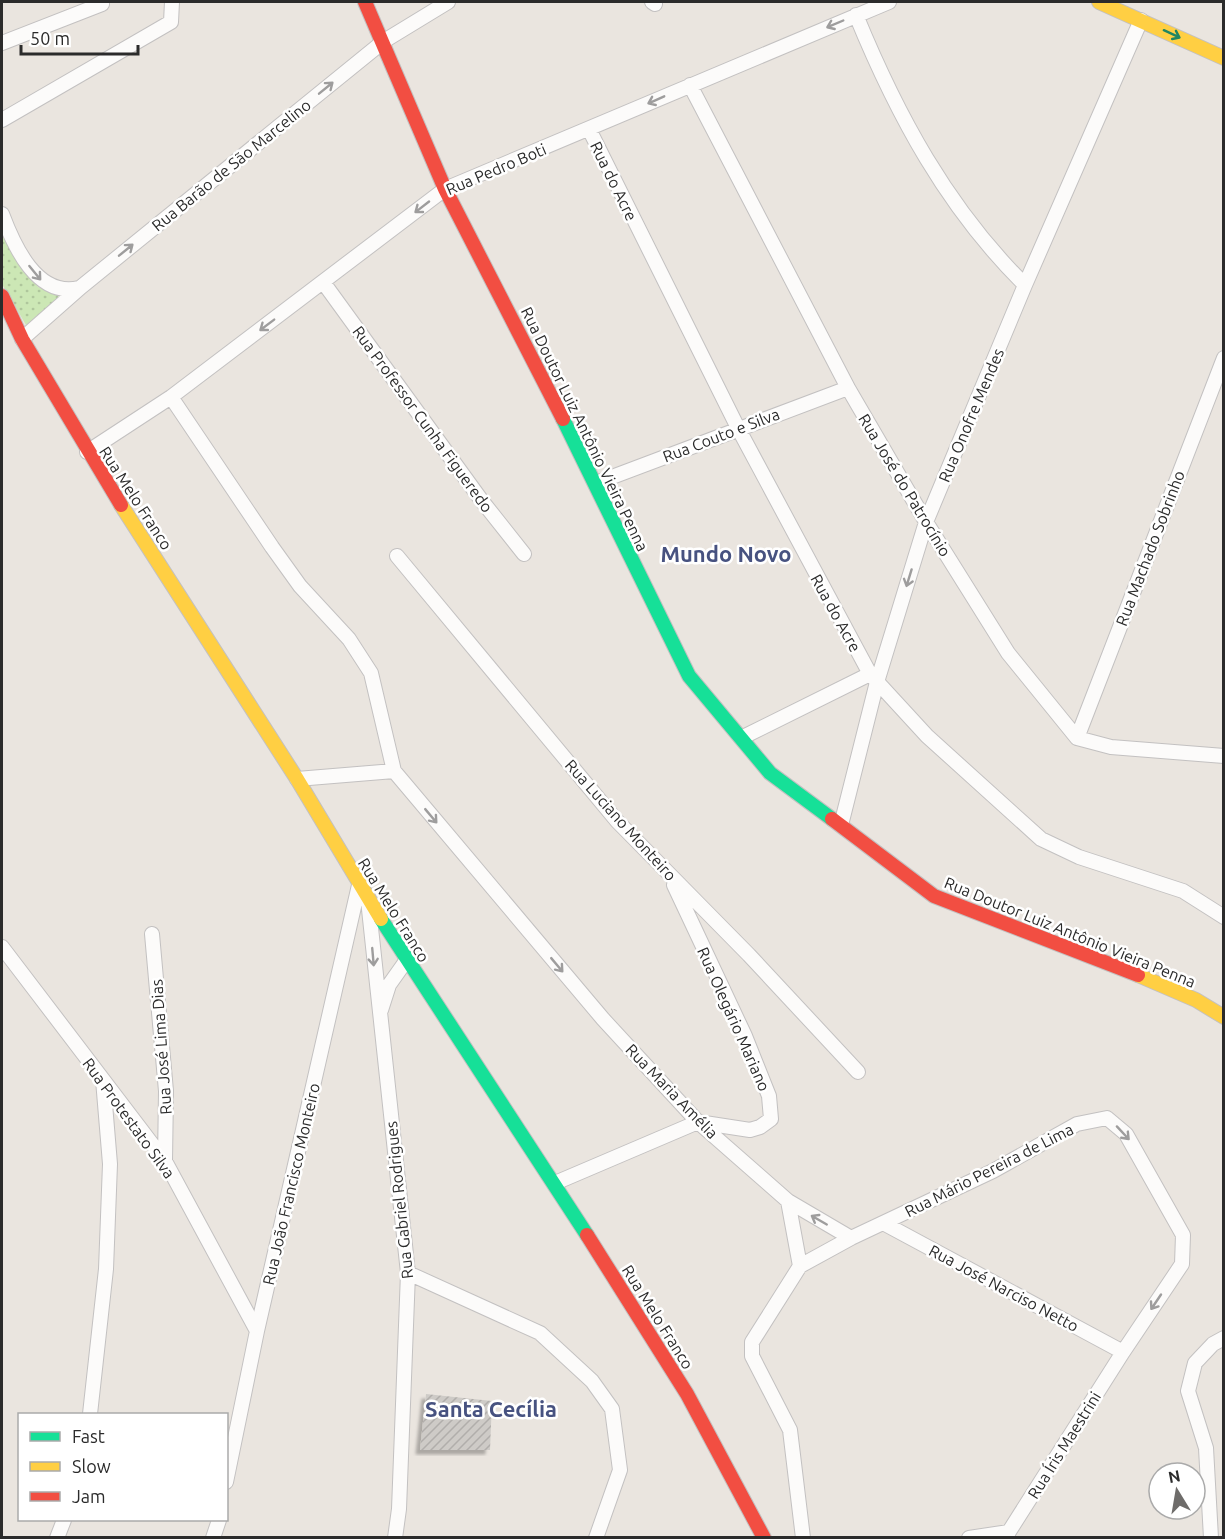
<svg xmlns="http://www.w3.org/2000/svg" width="1225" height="1539" font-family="Ubuntu,sans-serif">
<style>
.park{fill:url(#park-dots)}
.building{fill:url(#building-hatch);filter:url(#shadow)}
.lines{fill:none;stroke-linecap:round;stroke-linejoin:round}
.street-casing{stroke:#c3c1c1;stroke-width:16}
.fast-casing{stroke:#c3c1c1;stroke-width:16}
.slow-casing{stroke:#c3c1c1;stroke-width:16}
.jam-casing{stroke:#c3c1c1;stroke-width:16}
.street{stroke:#fcfbfa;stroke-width:14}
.fast{stroke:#16e098;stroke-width:14}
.slow{stroke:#ffcf43;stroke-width:14}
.jam{stroke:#f24e42;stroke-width:14}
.oneway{stroke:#9e9d9d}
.oneway2{stroke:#208662}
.labels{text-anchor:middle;stroke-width:5;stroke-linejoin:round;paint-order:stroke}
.street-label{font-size:16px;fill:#2b2b2b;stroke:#fff}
.district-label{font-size:22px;font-weight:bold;fill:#475280;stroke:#fff}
</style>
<defs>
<pattern id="park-dots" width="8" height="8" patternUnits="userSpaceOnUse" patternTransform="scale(1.5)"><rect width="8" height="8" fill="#cce7b5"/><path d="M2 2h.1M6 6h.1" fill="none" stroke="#afc69c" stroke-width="1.8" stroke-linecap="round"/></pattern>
<pattern id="building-hatch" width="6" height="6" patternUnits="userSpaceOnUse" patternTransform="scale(1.5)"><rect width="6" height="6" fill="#cecbc7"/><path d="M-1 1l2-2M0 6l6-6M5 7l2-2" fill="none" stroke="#b1aeab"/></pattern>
<filter id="shadow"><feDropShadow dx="-4.5" dy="4.5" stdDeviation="1.5" flood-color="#0004"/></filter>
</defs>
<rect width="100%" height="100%" fill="#eae5df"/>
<path class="park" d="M2 236 38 287 60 294 47 313 26 325 2 284Z"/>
<path class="building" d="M426 1394 492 1401 490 1450H420Z"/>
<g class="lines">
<g class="street-casing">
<path id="street" d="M652 2 655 4
M856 15C897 115 947 208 1025 285
M2 43 102 4
M690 85 848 388 926 522 1008 653 1077 738 1111 747 1224 756
M2 120 171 22 172 2
M589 129 738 428 870 674 927 736 1041 839 1079 857 1183 891 1224 917
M2 214C14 246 37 298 79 288
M323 282 482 501 524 554
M22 339 81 287 384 41 448 2
M171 397 272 547 300 586 349 639 371 673 394 771 603 1019 698 1122 788 1201 851 1238
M87 452 171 397 445 189 889 2
M596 483 848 388
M397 556 617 821 749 955 858 1072
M741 738 870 674
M1077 738 1224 358
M297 779 394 771
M841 825 877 682 926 522 1025 285 1141 20
M368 900 408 1273 399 1509 395 1538
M152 934 166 1091 165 1161
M2 947 165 1161 257 1331
M381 1010 389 985 406 961
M555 1183 698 1122 750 1130 760 1127 771 1119 769 1096 745 1036 674 885
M788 1201 800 1266 752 1342V1356L790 1430 803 1538
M885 1224 1123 1352
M800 1266 851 1238 993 1171 1077 1124 1107 1118 1126 1134 1183 1235 1182 1264 1123 1352 1005 1538
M408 1273 540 1333 592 1381 612 1409 620 1470 596 1538
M90 1414 106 1269 110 1164 103 1080
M226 1482 257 1331 359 885
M57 1538 64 1520
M213 1538 219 1520
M969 1538 1009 1532
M1211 1538 1206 1448 1188 1391 1195 1363 1213 1344 1224 1338"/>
</g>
<g class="fast-casing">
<path id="fast" d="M563 419 689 676 770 773 832 819
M381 919 587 1235"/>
</g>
<g class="slow-casing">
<path id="slow" d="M1099 2 1224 58
M121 505 297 779 381 919
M1138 975 1196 1000 1224 1017"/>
</g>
<g class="jam-casing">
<path id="jam" d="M365 2 445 189 563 419
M2 296 22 339 121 505
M832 819 934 896 1138 975
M587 1235 687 1394 764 1538"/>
</g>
<use href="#street" class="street"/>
<use href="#fast" class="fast"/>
<use href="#slow" class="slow"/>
<use href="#jam" class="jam"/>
</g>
<defs><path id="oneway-shaft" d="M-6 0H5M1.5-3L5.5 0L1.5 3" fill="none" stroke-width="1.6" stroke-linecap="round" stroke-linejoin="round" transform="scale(1.5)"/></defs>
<g class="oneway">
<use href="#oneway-shaft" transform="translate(835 24) rotate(157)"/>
<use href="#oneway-shaft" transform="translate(326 88) rotate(-39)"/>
<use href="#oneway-shaft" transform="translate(656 100) rotate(156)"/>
<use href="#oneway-shaft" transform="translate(422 207) rotate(142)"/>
<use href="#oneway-shaft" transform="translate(126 250) rotate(-39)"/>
<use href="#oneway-shaft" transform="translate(35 273) rotate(51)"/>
<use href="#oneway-shaft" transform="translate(267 325) rotate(143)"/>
<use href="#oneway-shaft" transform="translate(909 578) rotate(107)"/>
<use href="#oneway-shaft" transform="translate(431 816) rotate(50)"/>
<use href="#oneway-shaft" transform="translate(373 957) rotate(85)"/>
<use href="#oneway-shaft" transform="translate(557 965) rotate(50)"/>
<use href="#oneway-shaft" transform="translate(1123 1133) rotate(47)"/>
<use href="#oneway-shaft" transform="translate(819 1220) rotate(-150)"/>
<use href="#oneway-shaft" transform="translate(1156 1302) rotate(124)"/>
</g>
<use class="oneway2" href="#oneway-shaft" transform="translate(1172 34) rotate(25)"/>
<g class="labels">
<g class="street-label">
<text transform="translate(231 165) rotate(-39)" y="6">Rua Barão de São Marcelino</text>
<text transform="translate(496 169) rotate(-23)" y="6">Rua Pedro Boti</text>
<text transform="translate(614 181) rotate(64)" y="6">Rua do Acre</text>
<text transform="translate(971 415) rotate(-67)" y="6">Rua Onofre Mendes</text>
<text transform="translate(423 419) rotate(54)" y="6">Rua Professor Cunha Figueredo</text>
<text transform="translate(585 429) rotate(64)" y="6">Rua Doutor Luiz Antônio Vieira Penna</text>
<text transform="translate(721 435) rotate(-21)" y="6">Rua Couto e Silva</text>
<text transform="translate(905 485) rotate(59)" y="6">Rua José do Patrocínio</text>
<text transform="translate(136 498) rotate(57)" y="6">Rua Melo Franco</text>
<text transform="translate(1150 548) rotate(-69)" y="6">Rua Machado Sobrinho</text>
<text transform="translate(836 613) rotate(61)" y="6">Rua do Acre</text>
<text transform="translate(621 820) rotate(48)" y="6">Rua Luciano Monteiro</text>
<text transform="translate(394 910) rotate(58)" y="6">Rua Melo Franco</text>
<text transform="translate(1070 932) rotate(22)" y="6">Rua Doutor Luiz Antônio Vieira Penna</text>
<text transform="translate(734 1019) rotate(66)" y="6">Rua Olegário Mariano</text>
<text transform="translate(161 1047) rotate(-94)" y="6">Rua José Lima Dias</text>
<text transform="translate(672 1091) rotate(46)" y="6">Rua Maria Amélia</text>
<text transform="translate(129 1118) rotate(54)" y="6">Rua Protestato Silva</text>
<text transform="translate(989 1170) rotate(-27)" y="6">Rua Mário Pereira de Lima</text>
<text transform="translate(291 1184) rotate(-77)" y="6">Rua João Francisco Monteiro</text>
<text transform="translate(399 1200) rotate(-96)" y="6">Rua Gabriel Rodrigues</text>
<text transform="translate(1004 1288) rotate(28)" y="6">Rua José Narciso Netto</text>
<text transform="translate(658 1317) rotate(58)" y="6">Rua Melo Franco</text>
<text transform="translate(1064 1445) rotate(-58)" y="6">Rua Íris Maestrini</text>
</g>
<g class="district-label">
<text x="726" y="562">Mundo Novo</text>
<text x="491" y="1417">Santa Cecília</text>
</g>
</g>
<rect width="1225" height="1539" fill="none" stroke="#2b2b2b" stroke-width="6"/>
<rect x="18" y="1413" width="210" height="108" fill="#ffffff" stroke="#aaaaaa" stroke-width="1.5"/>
<rect x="30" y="1432" width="30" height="9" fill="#16e098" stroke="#aaaaaa" stroke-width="1.5"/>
<text x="72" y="1443" font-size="18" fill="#2b2b2b">Fast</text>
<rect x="30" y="1462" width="30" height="9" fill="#ffcf43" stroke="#aaaaaa" stroke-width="1.5"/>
<text x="72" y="1473" font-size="18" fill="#2b2b2b">Slow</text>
<rect x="30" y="1492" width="30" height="9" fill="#f24e42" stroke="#aaaaaa" stroke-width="1.5"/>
<text x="72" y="1503" font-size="18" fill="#2b2b2b">Jam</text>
<g transform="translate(1177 1491) rotate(349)"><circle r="28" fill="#ffffff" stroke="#aaaaaa" stroke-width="1.5"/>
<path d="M0-4.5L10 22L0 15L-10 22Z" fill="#6e6c6a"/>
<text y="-9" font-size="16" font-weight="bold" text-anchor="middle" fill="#2b2b2b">N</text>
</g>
<path d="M21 45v9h117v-9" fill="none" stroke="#2b2b2b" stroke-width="3"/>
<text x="30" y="45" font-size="18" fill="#2b2b2b" stroke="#ffffff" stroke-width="4.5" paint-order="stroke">50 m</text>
</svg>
